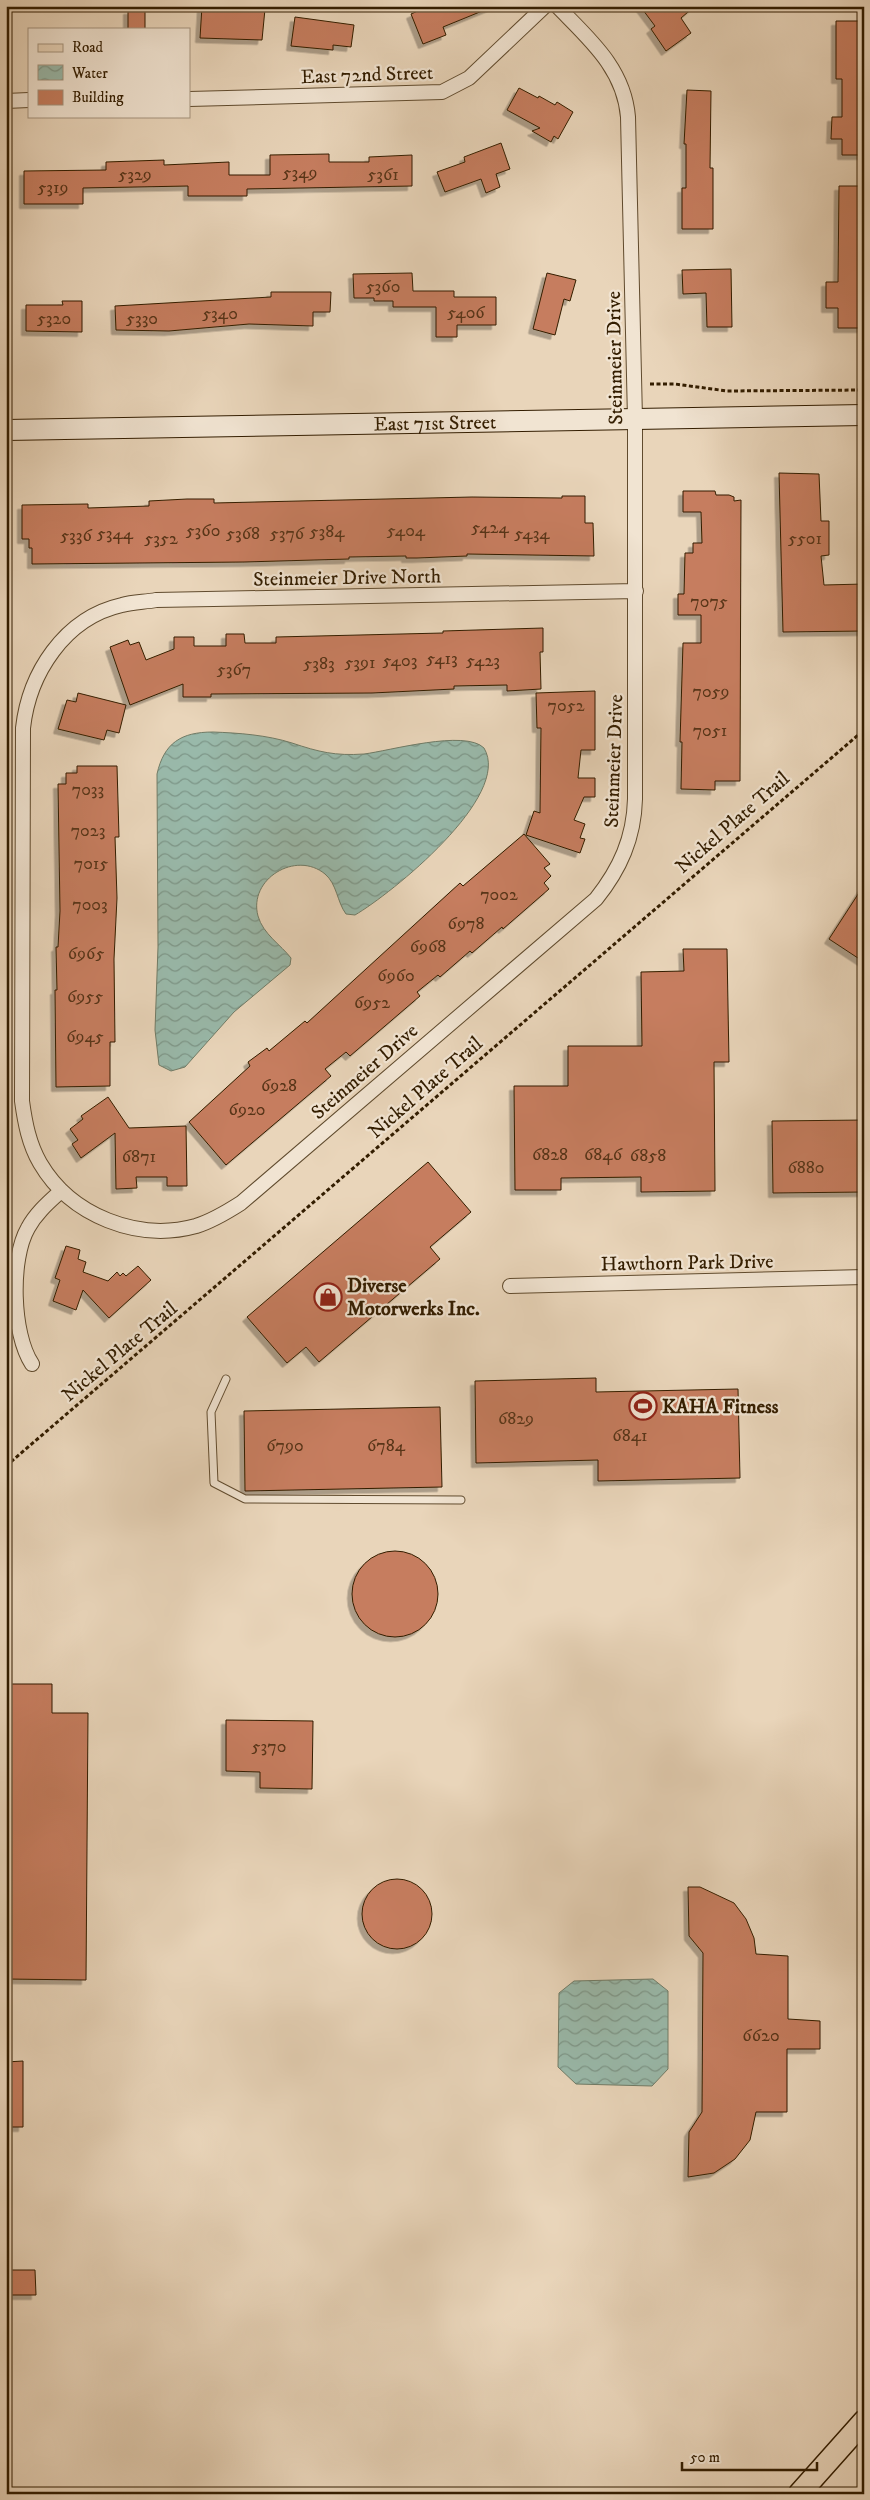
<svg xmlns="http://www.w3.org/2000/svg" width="870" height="2500" font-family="'IM FELL DW Pica',serif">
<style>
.water{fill:url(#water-waves);stroke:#707b66}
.building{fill:#c67d5e;stroke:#331d00;filter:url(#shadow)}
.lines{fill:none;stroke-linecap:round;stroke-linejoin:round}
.lane-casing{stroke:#604b2e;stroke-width:9}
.street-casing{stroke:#604b2e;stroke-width:16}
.secondary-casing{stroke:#331d00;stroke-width:22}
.primary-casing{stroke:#331d00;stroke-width:24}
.path{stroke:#331d00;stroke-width:3;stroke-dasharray:4 2.5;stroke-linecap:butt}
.lane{stroke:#f1e4d2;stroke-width:7}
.street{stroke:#f1e4d2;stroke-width:14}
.secondary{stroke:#f1e4d2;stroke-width:20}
.primary{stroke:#e9d5ba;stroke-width:21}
.labels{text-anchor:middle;stroke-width:4.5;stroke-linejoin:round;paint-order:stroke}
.number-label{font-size:18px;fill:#583518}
.street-label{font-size:20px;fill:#331d00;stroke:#f1e4d2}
.poi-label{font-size:20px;font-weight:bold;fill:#331d00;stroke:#f1e4d2;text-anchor:start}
</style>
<defs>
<pattern id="water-waves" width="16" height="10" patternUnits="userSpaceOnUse" patternTransform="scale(1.25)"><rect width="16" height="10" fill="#99b9aa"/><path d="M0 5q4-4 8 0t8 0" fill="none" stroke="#7d9688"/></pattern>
<filter id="shadow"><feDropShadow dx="-4.5" dy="4.5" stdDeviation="0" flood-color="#0004"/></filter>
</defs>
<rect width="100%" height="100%" fill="#e9d5ba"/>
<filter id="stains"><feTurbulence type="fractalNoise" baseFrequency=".004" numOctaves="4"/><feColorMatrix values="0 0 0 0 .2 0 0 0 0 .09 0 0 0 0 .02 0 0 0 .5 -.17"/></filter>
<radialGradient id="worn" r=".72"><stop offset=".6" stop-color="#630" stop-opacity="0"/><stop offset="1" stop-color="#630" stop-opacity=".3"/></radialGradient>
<path class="water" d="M213 732C239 733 267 735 292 743 319 752 335 756 364 754 389 751 465 729 484 748 513 796 391 894 355 915L346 914C337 902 337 884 325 874 296 850 248 879 258 916 263 934 281 945 291 958L290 965 234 1012 185 1067 171 1071 159 1065 155 1030 158 947 157 774C164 743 181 732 213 732Z
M653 1979 668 1991V2069L652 2086 576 2084 558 2067 559 1993 574 1981Z"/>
<path class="building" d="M202 6 265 9 262 40 200 38Z
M429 6H492V7L443 27 446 35 423 44 411 14Z
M640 6H695L681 18 691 33 666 51 651 29 655 26Z
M128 10H145V29H128Z
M295 17 354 25 351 47 333 45V50L291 46Z
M836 21H864V155H842V139H831L832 117H842V79H836Z
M519 88 538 98 539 96 555 105 557 102 573 112 558 139 554 136 551 142 532 131 540 128 507 110Z
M687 90 711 91 710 168H713V229H682V188H686V144H684Z
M501 143 510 169 496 174 500 187 486 193 481 179 445 192 437 172 465 162 464 157Z
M329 154V162H369V157L412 155V186L247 189V196H188V186L83 188V204H24V171L106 170V162L164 160V165L229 162V175H270V155Z
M839 186H864V312H862V328H838V308H826V282H838Z
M731 269 732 327H707L706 293 683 294 682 270Z
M412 273 413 291H454V297H496V325H457V337H436V307H393V301H374V298H354L353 274Z
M547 273 576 280 570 301 564 299 555 335 533 329Z
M271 292H331L330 312H313V326L249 324 169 331 116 330 115 306 271 297Z
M62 301H82V332L26 331V305H63Z
M779 473 819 474 821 521H829V555L821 556 824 585 864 584V631L783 632Z
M683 491H715L716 495H729L734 497V501L741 500 740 781H715V790L681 789 682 742H680L683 643H701V615H678V594H684L685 553H693V543H702L701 512H683Z
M562 496H585V523H593L594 556 467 554V556L417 558H406V556L349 557V559L244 562 32 564V548H29V539H22V505L88 504V508L149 506V501L187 499H214V503L472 497 562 498Z
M543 628V652H540L541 689 507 691V685L454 686V689L372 693 211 694V697H183V684L130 705 110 647 128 640 130 645 139 642 146 660 174 649V637H194V646H226V634H244L245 643H276V637L443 633V631Z
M595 691V750H581L578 778H595V797H584L574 820 585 824 580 838 585 839 580 853 526 835 534 811 540 813 541 728H537L536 693Z
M78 693 126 705 119 733 107 730 104 740 58 729 67 700 76 702Z
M77 766H117L119 837H115L117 898 114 959 115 1042H110V1086L56 1087 55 990H57L56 947H58L60 911 58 784H66V773H77Z
M524 834 550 864 544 868 551 876 544 883 549 889 503 929 502 927 472 953 470 951 440 977 438 975 417 992 420 996 350 1056 346 1052 325 1069 331 1076 226 1165 189 1122 250 1066 248 1062 267 1048 269 1051 305 1021 307 1023 460 883 463 886Z
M864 885V962L829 939Z
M683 949H727L729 1062H714L715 1191 641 1192V1177L561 1178V1190H515L514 1086H568V1046H642L641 972 684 971Z
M108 1097 129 1128 186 1126 187 1186H167V1177H136L137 1188 116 1189 115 1133 81 1158 72 1144 78 1140 70 1129 83 1119 81 1116Z
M864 1120V1192L773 1193 772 1121Z
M428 1162 471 1212 430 1247 440 1259 319 1362 306 1347 287 1363 247 1317Z
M66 1246 80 1250 78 1259 86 1262 83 1272 108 1281 117 1272 120 1276 123 1273 126 1276 138 1266 151 1280 109 1318 83 1290 76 1310 53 1301 60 1280 55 1278Z
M596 1378V1392L738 1389 740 1478 598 1481V1460L476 1463 475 1381Z
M440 1407 442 1487 245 1491 244 1411Z
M352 1594a43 43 0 1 1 86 0a43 43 0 1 1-86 0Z
M6 1684H52V1713H88L86 1980 6 1979Z
M226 1720 313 1721 312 1789 260 1788V1772L226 1771Z
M362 1914a35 35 0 1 1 70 0a35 35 0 1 1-70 0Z
M688 1887H700L734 1903 746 1919 754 1938 756 1954 788 1956V2019L820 2021V2049H787V2112H756L750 2140 735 2159 714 2173 688 2177 689 2132 702 2112 703 1953 689 1936Z
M23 2061V2127H6V2062Z
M6 2270H35L36 2295H6Z"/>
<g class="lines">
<g class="lane-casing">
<path id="lane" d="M226 1379 211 1412 214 1483 245 1499 461 1500"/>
</g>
<g class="street-casing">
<path id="street" d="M557 6C589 39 624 68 628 117L635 419V799C634 838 620 869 596 899L241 1203C227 1212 212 1221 196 1226 138 1242 71 1216 40 1163 29 1144 25 1123 22 1101L23 728C29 674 64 618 122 605 133 602 145 602 156 600L636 591
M189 99 442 92 469 78 545 6
M6 101 29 100
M510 1286 864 1277
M32 1364C12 1334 10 1259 28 1228 36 1213 49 1202 61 1191"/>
</g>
<g class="secondary-casing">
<g id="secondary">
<path id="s1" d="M6 430 864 415"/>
</g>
</g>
<g class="primary-casing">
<path id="primary" d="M799 2494 864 2421"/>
</g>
<path class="path" d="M650 384H675L727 391 864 390
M6 1466 864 730"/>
<use href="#lane" class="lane"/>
<use href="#street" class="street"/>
<use href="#secondary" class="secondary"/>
<use href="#primary" class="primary"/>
</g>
<defs>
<g id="shop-ring" transform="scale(1.4375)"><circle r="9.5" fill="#f1e4d2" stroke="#8f2418" stroke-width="1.5"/><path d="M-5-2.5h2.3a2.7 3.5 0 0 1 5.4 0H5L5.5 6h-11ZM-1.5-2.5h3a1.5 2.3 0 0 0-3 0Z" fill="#8f2418"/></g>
<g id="stadium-ring" transform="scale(1.4375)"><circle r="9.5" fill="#f1e4d2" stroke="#8f2418" stroke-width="1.5"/><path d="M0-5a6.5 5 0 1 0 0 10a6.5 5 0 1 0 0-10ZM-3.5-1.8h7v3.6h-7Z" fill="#8f2418"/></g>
</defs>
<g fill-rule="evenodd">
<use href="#shop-ring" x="328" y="1297"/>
<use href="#stadium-ring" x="643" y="1406"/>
</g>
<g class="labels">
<g class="number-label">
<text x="300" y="178">5349</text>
<text x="135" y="180">5329</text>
<text x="383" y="180">5361</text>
<text x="53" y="193">5319</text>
<text x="383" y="292">5360</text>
<text x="466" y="318">5406</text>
<text x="220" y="319">5340</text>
<text x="54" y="324">5320</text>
<text x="142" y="324">5330</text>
<text x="490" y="533">5424</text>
<text x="203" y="536">5360</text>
<text x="406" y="536">5404</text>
<text x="327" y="537">5384</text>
<text x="115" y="539">5344</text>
<text x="243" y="539">5368</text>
<text x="287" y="539">5376</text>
<text x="532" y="539">5434</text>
<text x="76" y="541">5336</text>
<text x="161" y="544">5352</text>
<text x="805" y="544">5501</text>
<text x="709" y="607">7075</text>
<text x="442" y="664">5413</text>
<text x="400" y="666">5403</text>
<text x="483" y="666">5423</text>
<text x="360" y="668">5391</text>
<text x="319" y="669">5383</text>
<text x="234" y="675">5367</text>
<text x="711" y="697">7059</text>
<text x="566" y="711">7052</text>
<text x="710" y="736">7051</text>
<text x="88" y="795">7033</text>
<text x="88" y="836">7023</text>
<text x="91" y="869">7015</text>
<text x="499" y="900">7002</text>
<text x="90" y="910">7003</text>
<text x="466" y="929">6978</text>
<text x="428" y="952">6968</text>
<text x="86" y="959">6965</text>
<text x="396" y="981">6960</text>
<text x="85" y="1002">6955</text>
<text x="372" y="1008">6952</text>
<text x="85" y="1042">6945</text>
<text x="279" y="1091">6928</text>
<text x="247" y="1115">6920</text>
<text x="550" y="1160">6828</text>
<text x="603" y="1160">6846</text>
<text x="648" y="1161">6858</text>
<text x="139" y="1162">6871</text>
<text x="806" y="1173">6880</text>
<text x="516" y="1424">6829</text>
<text x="630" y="1441">6841</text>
<text x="285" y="1451">6790</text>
<text x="386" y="1451">6784</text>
<text x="269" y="1752">5370</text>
<text x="761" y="2041">6620</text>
</g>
<g class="street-label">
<text transform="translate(367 74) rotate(-2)" y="7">East 72nd Street</text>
<text transform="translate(614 358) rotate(-91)" y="7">Steinmeier Drive</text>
<text dy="7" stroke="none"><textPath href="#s1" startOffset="429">East 71st Street</textPath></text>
<text transform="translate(347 577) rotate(-1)" y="7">Steinmeier Drive North</text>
<text transform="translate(613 761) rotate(-88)" y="7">Steinmeier Drive</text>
<text transform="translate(732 822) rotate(-41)" y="7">Nickel Plate Trail</text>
<text transform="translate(364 1071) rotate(-41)" y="7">Steinmeier Drive</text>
<text transform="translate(425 1087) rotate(-41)" y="7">Nickel Plate Trail</text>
<text transform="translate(687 1262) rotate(-1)" y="7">Hawthorn Park Drive</text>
<text transform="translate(119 1351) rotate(-40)" y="7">Nickel Plate Trail</text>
</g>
<g class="poi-label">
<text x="347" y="1292">Diverse<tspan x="347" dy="23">Motorwerks Inc.</tspan></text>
<text x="662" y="1413">KAHA Fitness</text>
</g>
</g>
<rect width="870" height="2500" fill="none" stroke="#e9d5ba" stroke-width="25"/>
<rect x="8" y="8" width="855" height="2485" fill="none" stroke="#331d00" stroke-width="2.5"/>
<rect x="12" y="12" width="845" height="2475" fill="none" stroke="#331d00"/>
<rect x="28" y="28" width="162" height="90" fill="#f1e4d2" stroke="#a5947e"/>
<rect x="38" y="44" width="25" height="8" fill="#e9d5ba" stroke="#a5947e"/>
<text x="72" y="52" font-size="15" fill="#331d00">Road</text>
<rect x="38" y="65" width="25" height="15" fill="url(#water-waves)" stroke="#a5947e"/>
<text x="72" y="78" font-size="15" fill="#331d00">Water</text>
<rect x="38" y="90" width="25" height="15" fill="#c67d5e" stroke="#a5947e"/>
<text x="72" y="102" font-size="15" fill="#331d00">Building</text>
<path d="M682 2462v8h135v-8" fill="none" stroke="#331d00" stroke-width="2.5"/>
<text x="690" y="2462" font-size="15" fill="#331d00" stroke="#f1e4d2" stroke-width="4" paint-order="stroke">50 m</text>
<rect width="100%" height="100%" filter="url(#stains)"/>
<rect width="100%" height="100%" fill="url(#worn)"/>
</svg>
